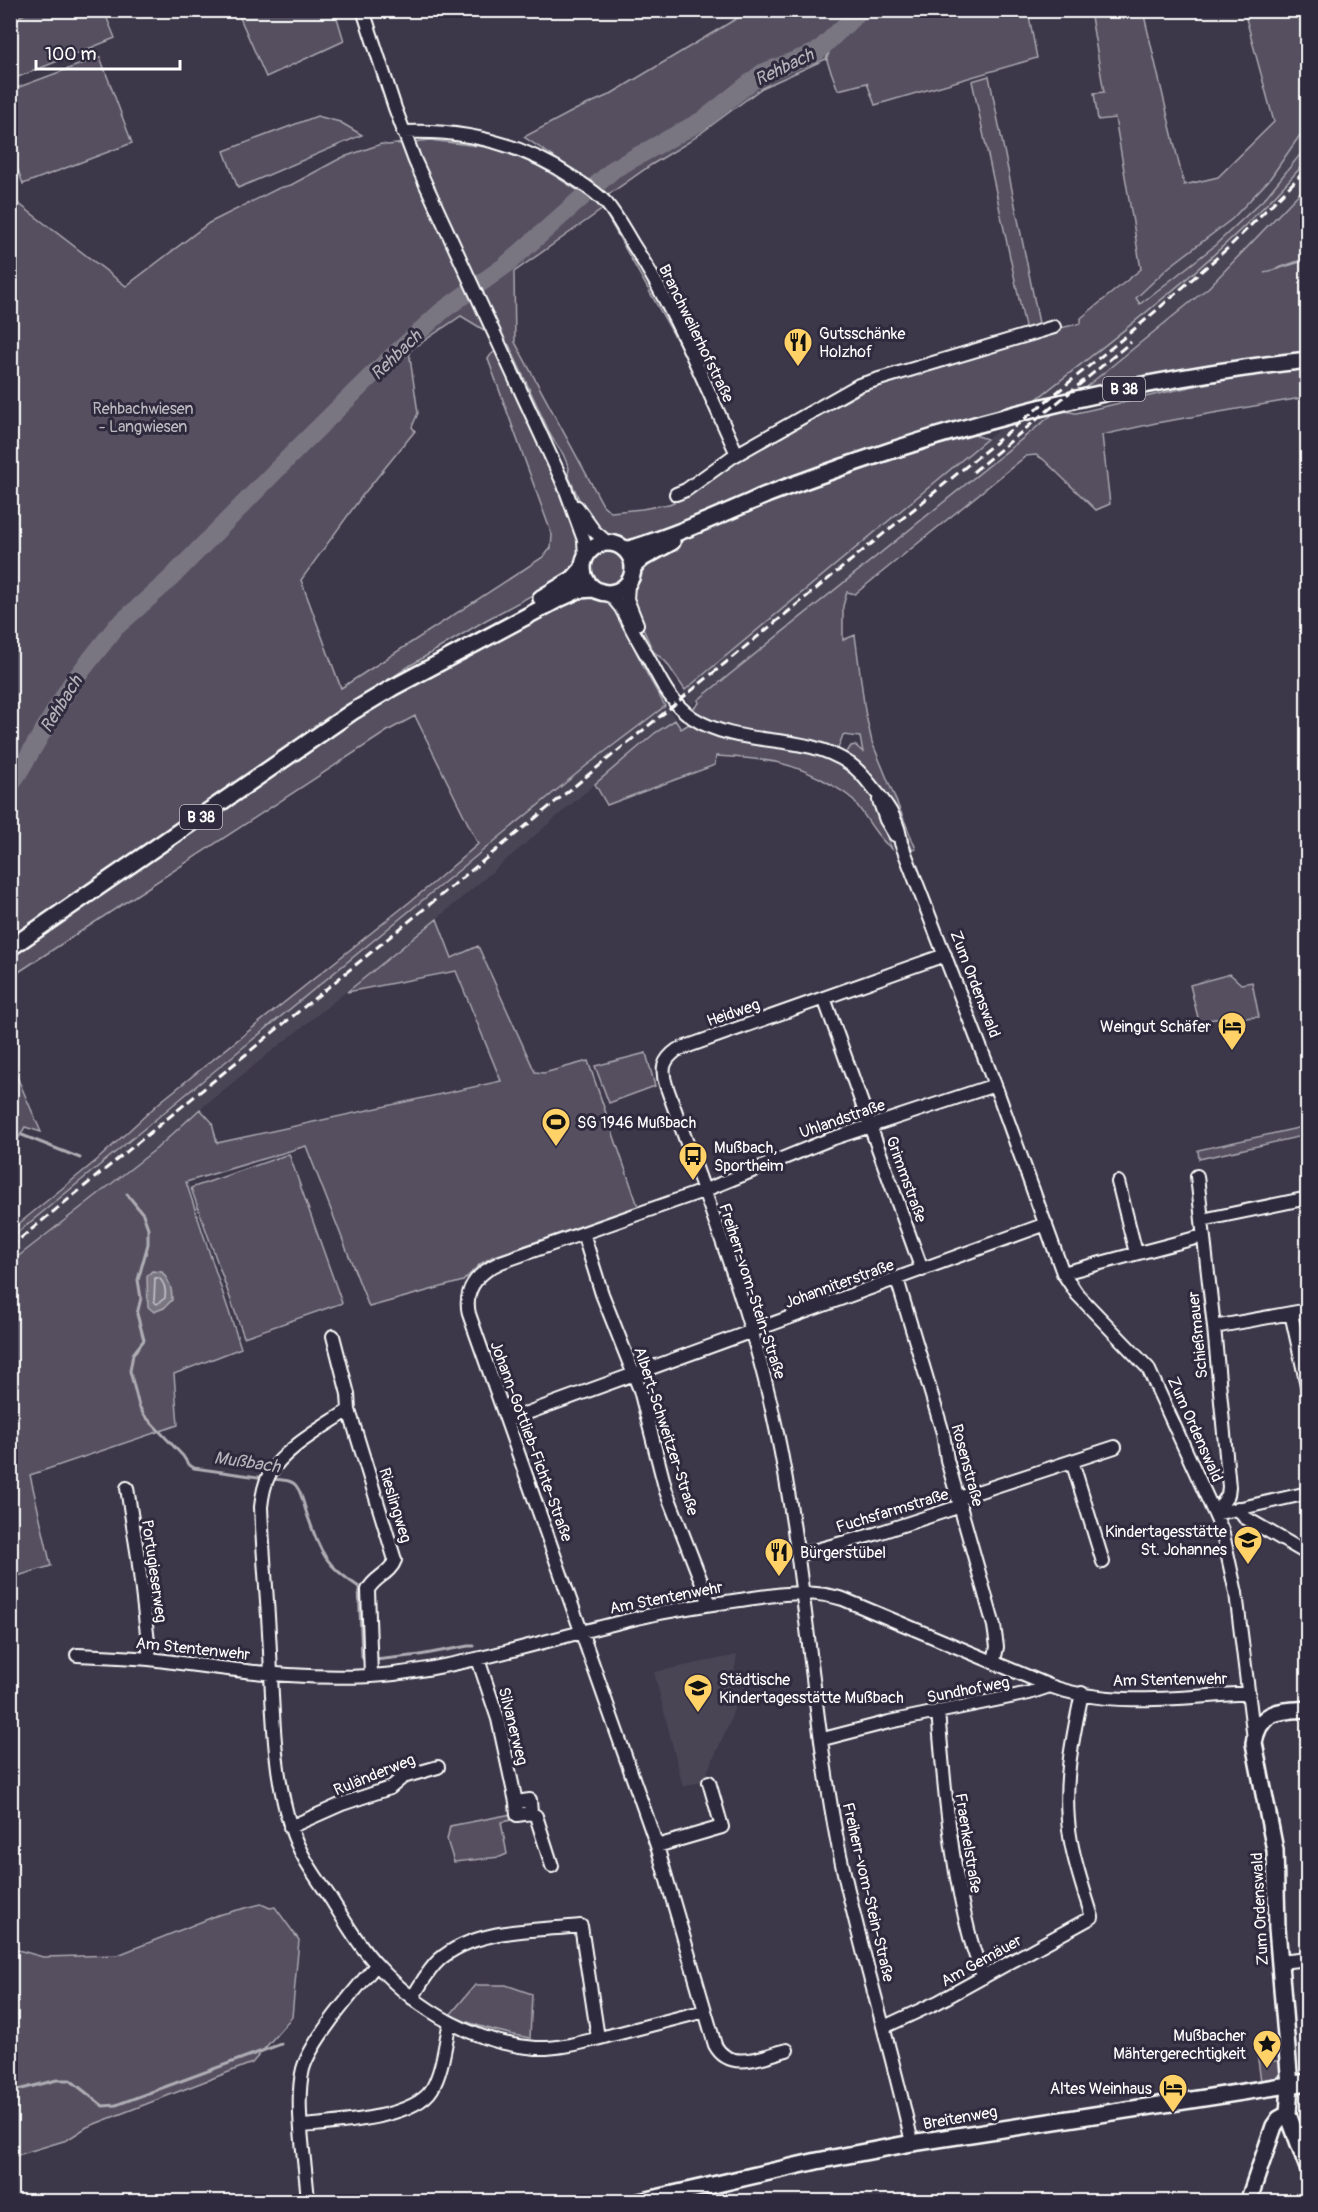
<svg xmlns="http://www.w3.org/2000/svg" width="1318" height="2212" font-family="Pangolin,sans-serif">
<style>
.built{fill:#494455}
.green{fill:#555060;stroke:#aaa8b0;stroke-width:1.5}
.water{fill:#797682;stroke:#afadb4;stroke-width:1.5}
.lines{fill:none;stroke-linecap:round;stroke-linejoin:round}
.shore{stroke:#c9c8cd;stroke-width:1.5}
.stream{stroke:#afadb4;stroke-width:3}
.river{stroke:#797682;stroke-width:18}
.minor-casing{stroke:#fff;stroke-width:16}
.major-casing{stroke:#fff;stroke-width:20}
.minor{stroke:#2f2a3d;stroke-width:12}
.major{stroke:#2f2a3d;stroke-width:15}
.rail{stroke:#fff;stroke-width:3;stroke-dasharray:9 4.5;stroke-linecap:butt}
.labels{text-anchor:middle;stroke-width:6;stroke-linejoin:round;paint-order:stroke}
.shield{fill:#2f2a3d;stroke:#c1bfc5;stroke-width:1.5}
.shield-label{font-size:15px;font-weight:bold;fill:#fff}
.street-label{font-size:16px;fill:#fff;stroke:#2f2a3d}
.poi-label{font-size:16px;fill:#fff;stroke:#2f2a3d;text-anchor:start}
.park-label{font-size:16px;fill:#bbb9bf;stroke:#2f2a3d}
.water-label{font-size:18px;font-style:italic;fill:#b5b4ba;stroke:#2f2a3d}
</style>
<rect width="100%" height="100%" fill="#3c3749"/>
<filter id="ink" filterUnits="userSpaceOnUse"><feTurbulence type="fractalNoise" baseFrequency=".0167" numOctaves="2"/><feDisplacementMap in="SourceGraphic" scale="12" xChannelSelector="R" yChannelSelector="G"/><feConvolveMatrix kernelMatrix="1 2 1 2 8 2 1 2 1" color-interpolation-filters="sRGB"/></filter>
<g filter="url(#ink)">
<path class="built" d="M1307 125V185L1209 287 975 479 692 705 682 693 987 439 1084 362 1130 297 1232 219Z
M665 706 676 719 675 720 655 733 437 919 200 1109 156 1149 11 1262V1238L586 766Z
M737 1655 732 1686 735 1705 730 1722 703 1781 683 1787 654 1672Z"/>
<path class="green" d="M34 10 104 11 115 38 11 80V20Z
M237 11H335L344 41 266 77Z
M749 11H1028L1037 58 875 105 867 83 838 90 827 61 829 52 826 59 762 88 689 142 651 165 608 195 584 177 524 137 577 109 609 95Z
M1090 11H1143L1184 185 1218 177 1274 122 1244 11H1307V125L1269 180 1232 219 1169 267 1136 298 1140 304 1212 248 1265 198 1307 146V160C1227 254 1125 329 1028 406 992 410 958 423 923 434 825 463 730 502 637 542 594 547 583 506 568 475L569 468 563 454 552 438 509 345 461 316 409 351 418 413 412 427 415 431 362 496 301 580 341 688 543 557 551 548 552 535 488 359C491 354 493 351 499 352L525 409 582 550 580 562 564 578 486 620 411 665 289 746 91 885 11 937 10 197 126 286 209 223 279 188 291 185 341 158 381 144 388 145 430 140 494 148 536 164 593 200 603 209 612 203 655 269 680 346 603 209 514 272 515 342 603 505 611 512 642 509 669 504 684 498 737 461 879 383 1027 336 972 81 989 76 1041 333 1081 323V318L1141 269 1115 118 1098 120 1094 93 1104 92Z
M100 57 132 143 23 184 11 150V90Z
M317 116 340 122 362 135 238 188 224 151Z
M1307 185V258L1264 273 1307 260V355L1081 391 1209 287Z
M1307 368V397L1156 423 1102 435 1110 504 1096 510 1043 459 1036 455 1026 456 855 594 847 592 843 606V640L855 635 865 711 872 742 916 849 912 850 898 815 845 755 851 746 855 745 863 752 860 737 843 735 837 751 811 740 731 730 691 711 699 703 698 700 1058 410 1076 413C1152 396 1229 375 1307 368Z
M972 434 987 439 685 690 666 662 653 651 632 604 631 588 640 568 656 554 731 516 863 466 957 436Z
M589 568a19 19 0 1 1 38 0a19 19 0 1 1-38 0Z
M585 591 607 599 615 608 648 676 665 706 586 766 11 1238V1230L97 1160 160 1102 432 884 478 844 415 716 389 730 11 977V955L341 728 398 691Z
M675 720 681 729 691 723 703 731 721 736 825 755 856 774 874 798 880 815V820L892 849C874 835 866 814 851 798 846 793 838 789 832 785 790 760 764 759 716 756L715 765 607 805 595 784 655 733Z
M437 919 452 958 478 946 535 1072 544 1073 588 1061 638 1206 492 1257 480 1264 463 1281 369 1307 306 1146 186 1182 241 1348 174 1374 178 1425 30 1475 51 1566 11 1578V1262L156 1149 200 1109 212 1122 217 1143 501 1081 456 971 347 992Z
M1230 974 1241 984 1252 982 1259 1017C1238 1019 1219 1016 1199 1022L1190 985Z
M646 1053 655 1086 609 1103 595 1066Z
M11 1063 41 1132 25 1127 18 1139 11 1144Z
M1307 1126V1135L1199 1159 1198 1150Z
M289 1154 342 1303 244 1337 191 1188Z
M512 1814V1820L501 1822 507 1854 500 1857 454 1862 447 1840 450 1826Z
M261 1904 270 1908 275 1907 299 1940 292 2017 252 2063 87 2127 67 2140 11 2157V1948L43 1957 118 1955 218 1915Z
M475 1985H506L532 1994 530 2038C502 2033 476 2027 450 2015Z
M1264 2045 1266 2062 1283 2060 1284 2069 1275 2079 1261 2081 1256 2046Z"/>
<path class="water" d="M152 1271 162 1272C170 1281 172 1289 172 1300L164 1308 154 1312 148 1307 147 1276Z"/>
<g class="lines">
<path class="shore" d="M155 1278H159C165 1283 166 1291 165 1298L157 1304 154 1302Z"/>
<path class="stream" d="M10 1130H11
M22 1135 80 1158
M127 1194 143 1214 148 1228V1244L138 1280 141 1298 137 1314 144 1340 133 1354 130 1371 139 1406 144 1415 183 1456 188 1464 194 1468 265 1478
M272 1479C281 1480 292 1479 297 1487 302 1494 304 1506 307 1514 321 1553 324 1564 359 1587L362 1657 364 1660H368
M375 1660 420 1655 468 1646H474
M10 2092 57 2080H70L103 2106 116 2105 281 2044"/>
<path class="river" d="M10 787 71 684 116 627 168 581 299 447 373 374 442 311 506 265 614 169 703 120 762 73 817 52 861 10"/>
<g class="minor-casing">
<path id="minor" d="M363 10 395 108 415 161 564 485 584 540 585 558
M403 132C466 129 523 144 575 179 586 186 599 195 607 204 617 216 624 230 632 243 675 309 704 383 737 454
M676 494 686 490 732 457 859 385 1054 327
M577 507 594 531 608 543
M628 585 627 599 637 624
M606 593 612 597 621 608C630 626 640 644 650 661 662 684 671 703 693 718 741 749 803 731 850 764 862 772 869 784 878 794 890 809 899 823 901 843L995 1085 1063 1273 1077 1294 1148 1368 1222 1530 1236 1593 1254 1739
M879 800 886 820 895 835
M824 998 922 1270
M1197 1176 1214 1327 1229 1487 1228 1495 1215 1514
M1118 1182 1136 1253
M1202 1220 1308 1198
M583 1233 602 1294 640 1390 666 1491 710 1604
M1063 1273 1203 1236
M897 1279 943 1433 947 1460 994 1626 997 1647 994 1661
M1291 1313 1308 1390
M1214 1327 1308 1310
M333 1336 348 1394 349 1410 395 1560C390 1574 374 1577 368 1590L371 1675
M349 1410C324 1427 284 1448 269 1475 264 1485 262 1497 261 1507 263 1556 268 1604 270 1652 273 1710 273 1773 291 1828 299 1854 316 1877 331 1899 345 1922 360 1947 378 1966 418 2010 476 2044 536 2048 562 2049 591 2040 616 2034 646 2026 675 2019 705 2011
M508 1420 1046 1224
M1072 1461 1103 1562
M127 1488 138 1557 150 1659
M959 1498 1115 1447
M1238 1508 1244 1517 1308 1554
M1215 1514 1308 1493
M798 1555 875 1534 961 1506
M77 1655C101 1656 125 1657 149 1659 230 1669 312 1683 394 1674 483 1663 567 1633 655 1614 683 1608 711 1604 740 1600 775 1595 808 1588 843 1599L1050 1686C1110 1708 1186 1697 1249 1693
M478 1659 498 1719 516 1802
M938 1711C943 1772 948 1833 960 1894 966 1922 972 1951 984 1977
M823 1739 889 1722 1029 1693 1050 1686
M531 1813 517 1815 516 1802 530 1800 531 1813 536 1816 552 1866
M290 1827 342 1804 390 1788 403 1777 438 1767
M657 1846 722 1827 709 1782
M1280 1962 1308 1959
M412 1998C420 1986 428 1970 439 1960 475 1928 535 1931 581 1926L598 2038
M884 2027 938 2002 1092 1917C1084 1890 1074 1863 1070 1836 1062 1788 1072 1740 1082 1693
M787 2050C763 2056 730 2073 715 2045L657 1846 469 1314C463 1288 479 1272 501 1262L703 1191 828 1140 995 1085
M302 2126C334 2123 414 2119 432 2089 443 2070 445 2043 450 2022
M912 2143C890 2041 857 1942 837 1840 811 1704 805 1564 776 1428 752 1311 706 1198 666 1085 661 1069 663 1060 677 1050L945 955
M308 2202C306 2164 294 2104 303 2069 311 2040 356 1989 376 1965"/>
</g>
<g class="major-casing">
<path id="major" d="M583 568a25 25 0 1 1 50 0a25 25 0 1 1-50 0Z
M626 550C674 536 720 515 766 495 794 484 823 474 851 464 998 413 1153 377 1308 360
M634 566 643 558 672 542
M541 598 573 579 583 568
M10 948 352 712 392 688 559 599 579 590 593 589
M1308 1709C1280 1711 1259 1710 1254 1743L1275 1850 1277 1928 1290 2085 1288 2114 1308 2168
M639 2202 817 2161 912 2143 1308 2082
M1248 2202 1274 2126 1279 2119 1288 2114"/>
</g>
<use href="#minor" class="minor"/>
<use href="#major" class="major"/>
<path class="rail" d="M973 472 1131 342
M10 1247 1143 322 1228 248 1308 168"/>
</g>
</g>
<defs>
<g id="restaurant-pin" transform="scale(1.5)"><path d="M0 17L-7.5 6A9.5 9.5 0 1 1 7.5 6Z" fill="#ffd166" stroke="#2f2a3d"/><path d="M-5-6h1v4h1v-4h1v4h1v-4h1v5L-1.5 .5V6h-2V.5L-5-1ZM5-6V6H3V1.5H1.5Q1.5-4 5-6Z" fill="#111"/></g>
<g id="hotel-pin" transform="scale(1.5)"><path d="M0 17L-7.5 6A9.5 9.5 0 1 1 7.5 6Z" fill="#ffd166" stroke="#2f2a3d"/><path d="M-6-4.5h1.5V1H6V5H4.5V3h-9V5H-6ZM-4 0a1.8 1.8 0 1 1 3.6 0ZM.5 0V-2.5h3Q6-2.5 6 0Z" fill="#111"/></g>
<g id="stadium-pin" transform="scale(1.5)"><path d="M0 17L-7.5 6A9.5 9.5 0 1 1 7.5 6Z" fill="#ffd166" stroke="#2f2a3d"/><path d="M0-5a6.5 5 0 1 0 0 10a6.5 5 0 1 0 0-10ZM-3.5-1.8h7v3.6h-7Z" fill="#111"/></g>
<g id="bus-pin" transform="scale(1.5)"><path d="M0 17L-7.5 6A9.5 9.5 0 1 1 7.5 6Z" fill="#ffd166" stroke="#2f2a3d"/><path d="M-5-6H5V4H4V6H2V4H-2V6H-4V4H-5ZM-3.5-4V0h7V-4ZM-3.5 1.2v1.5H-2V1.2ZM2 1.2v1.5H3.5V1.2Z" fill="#111"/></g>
<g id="school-pin" transform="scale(1.5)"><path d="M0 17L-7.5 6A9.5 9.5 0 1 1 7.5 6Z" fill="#ffd166" stroke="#2f2a3d"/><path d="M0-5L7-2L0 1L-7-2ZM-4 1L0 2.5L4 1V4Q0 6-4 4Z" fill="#111"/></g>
<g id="sight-pin" transform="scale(1.5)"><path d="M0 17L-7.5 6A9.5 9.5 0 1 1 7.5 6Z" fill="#ffd166" stroke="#2f2a3d"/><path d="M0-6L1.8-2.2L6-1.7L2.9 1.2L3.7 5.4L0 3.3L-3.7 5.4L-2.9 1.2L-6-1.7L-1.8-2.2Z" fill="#111"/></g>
</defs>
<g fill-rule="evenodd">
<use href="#restaurant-pin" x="798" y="342"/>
<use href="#hotel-pin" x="1232" y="1026"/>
<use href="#stadium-pin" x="556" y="1122"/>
<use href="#bus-pin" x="693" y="1156"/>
<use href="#school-pin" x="1248" y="1540"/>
<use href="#restaurant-pin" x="779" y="1552"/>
<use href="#school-pin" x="698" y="1688"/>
<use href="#sight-pin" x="1267" y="2044"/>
<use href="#hotel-pin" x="1173" y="2088"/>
</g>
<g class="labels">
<g class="shield">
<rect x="1103" y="377" width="42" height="24" rx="4.5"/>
<rect x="180" y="805" width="42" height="24" rx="4.5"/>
</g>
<g class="shield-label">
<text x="1124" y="394">B 38</text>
<text x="201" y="822">B 38</text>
</g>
<g class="street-label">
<text transform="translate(697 333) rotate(64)" y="6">Branchweilerhofstraße</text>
<text transform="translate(976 984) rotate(69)" y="6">Zum Ordenswald</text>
<text transform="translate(733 1012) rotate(-19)" y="6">Heidweg</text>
<text transform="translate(842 1118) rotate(-19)" y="6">Uhlandstraße</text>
<text transform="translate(907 1179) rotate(70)" y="6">Grimmstraße</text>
<text transform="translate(839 1283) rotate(-20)" y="6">Johanniterstraße</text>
<text transform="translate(753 1291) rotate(72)" y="6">Freiherr-vom-Stein-Straße</text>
<text transform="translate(1197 1335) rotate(-96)" y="6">Schießmauer</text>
<text transform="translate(1196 1429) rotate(66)" y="6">Zum Ordenswald</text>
<text transform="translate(667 1431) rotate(72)" y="6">Albert-Schweitzer-Straße</text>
<text transform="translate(532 1441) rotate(70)" y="6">Johann-Gottlieb-Fichte-Straße</text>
<text transform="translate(968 1465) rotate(75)" y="6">Rosenstraße</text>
<text transform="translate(396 1505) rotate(73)" y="6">Rieslingweg</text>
<text transform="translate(892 1510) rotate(-17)" y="6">Fuchsfarmstraße</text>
<text transform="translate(155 1571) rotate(82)" y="6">Portugieserweg</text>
<text transform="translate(666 1597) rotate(-11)" y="6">Am Stentenwehr</text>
<text transform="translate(193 1648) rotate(6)" y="6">Am Stentenwehr</text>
<text transform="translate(1170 1679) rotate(-1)" y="6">Am Stentenwehr</text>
<text transform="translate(968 1689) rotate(-11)" y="6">Sundhofweg</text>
<text transform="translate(514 1726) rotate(76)" y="6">Silvanerweg</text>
<text transform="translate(374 1774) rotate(-22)" y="6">Ruländerweg</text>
<text transform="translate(969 1843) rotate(81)" y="6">Fraenkelstraße</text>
<text transform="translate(869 1892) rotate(77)" y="6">Freiherr-vom-Stein-Straße</text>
<text transform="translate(1259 1909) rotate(-93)" y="6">Zum Ordenswald</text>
<text transform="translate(981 1960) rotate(-29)" y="6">Am Gemäuer</text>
<text transform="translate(960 2117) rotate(-10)" y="6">Breitenweg</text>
</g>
<g class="poi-label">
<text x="819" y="339">Gutsschänke<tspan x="819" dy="18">Holzhof</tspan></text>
<text x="1211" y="1032" text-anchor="end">Weingut Schäfer</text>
<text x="577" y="1128">SG 1946 Mußbach</text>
<text x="714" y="1153">Mußbach,<tspan x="714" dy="18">Sportheim</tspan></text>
<text x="1227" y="1537" text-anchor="end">Kindertagesstätte<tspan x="1227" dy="18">St. Johannes</tspan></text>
<text x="800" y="1558">Bürgerstübel</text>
<text x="719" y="1685">Städtische<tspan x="719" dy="18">Kindertagesstätte Mußbach</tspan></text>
<text x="1246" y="2041" text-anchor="end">Mußbacher<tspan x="1246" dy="18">Mähtergerechtigkeit</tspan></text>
<text x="1152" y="2094" text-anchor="end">Altes Weinhaus</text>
</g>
<g class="park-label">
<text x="143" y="414">Rehbachwiesen<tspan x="143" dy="18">- Langwiesen</tspan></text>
</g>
<g class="water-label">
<text transform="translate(784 67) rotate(-26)" y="6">Rehbach</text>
<text transform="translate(396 355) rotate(-44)" y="6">Rehbach</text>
<text transform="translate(61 704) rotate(-58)" y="6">Rehbach</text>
<text transform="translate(247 1462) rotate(8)" y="6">Mußbach</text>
</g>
</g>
<rect width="1318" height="2212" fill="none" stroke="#2f2a3d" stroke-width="36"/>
<rect x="18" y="18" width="1282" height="2176" fill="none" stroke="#fff" stroke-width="2" filter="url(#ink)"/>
<path d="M36 60v9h144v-9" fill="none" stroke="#ffffff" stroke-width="3"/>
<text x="45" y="60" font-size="18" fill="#ffffff" stroke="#2f2a3d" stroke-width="4.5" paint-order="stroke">100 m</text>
</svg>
